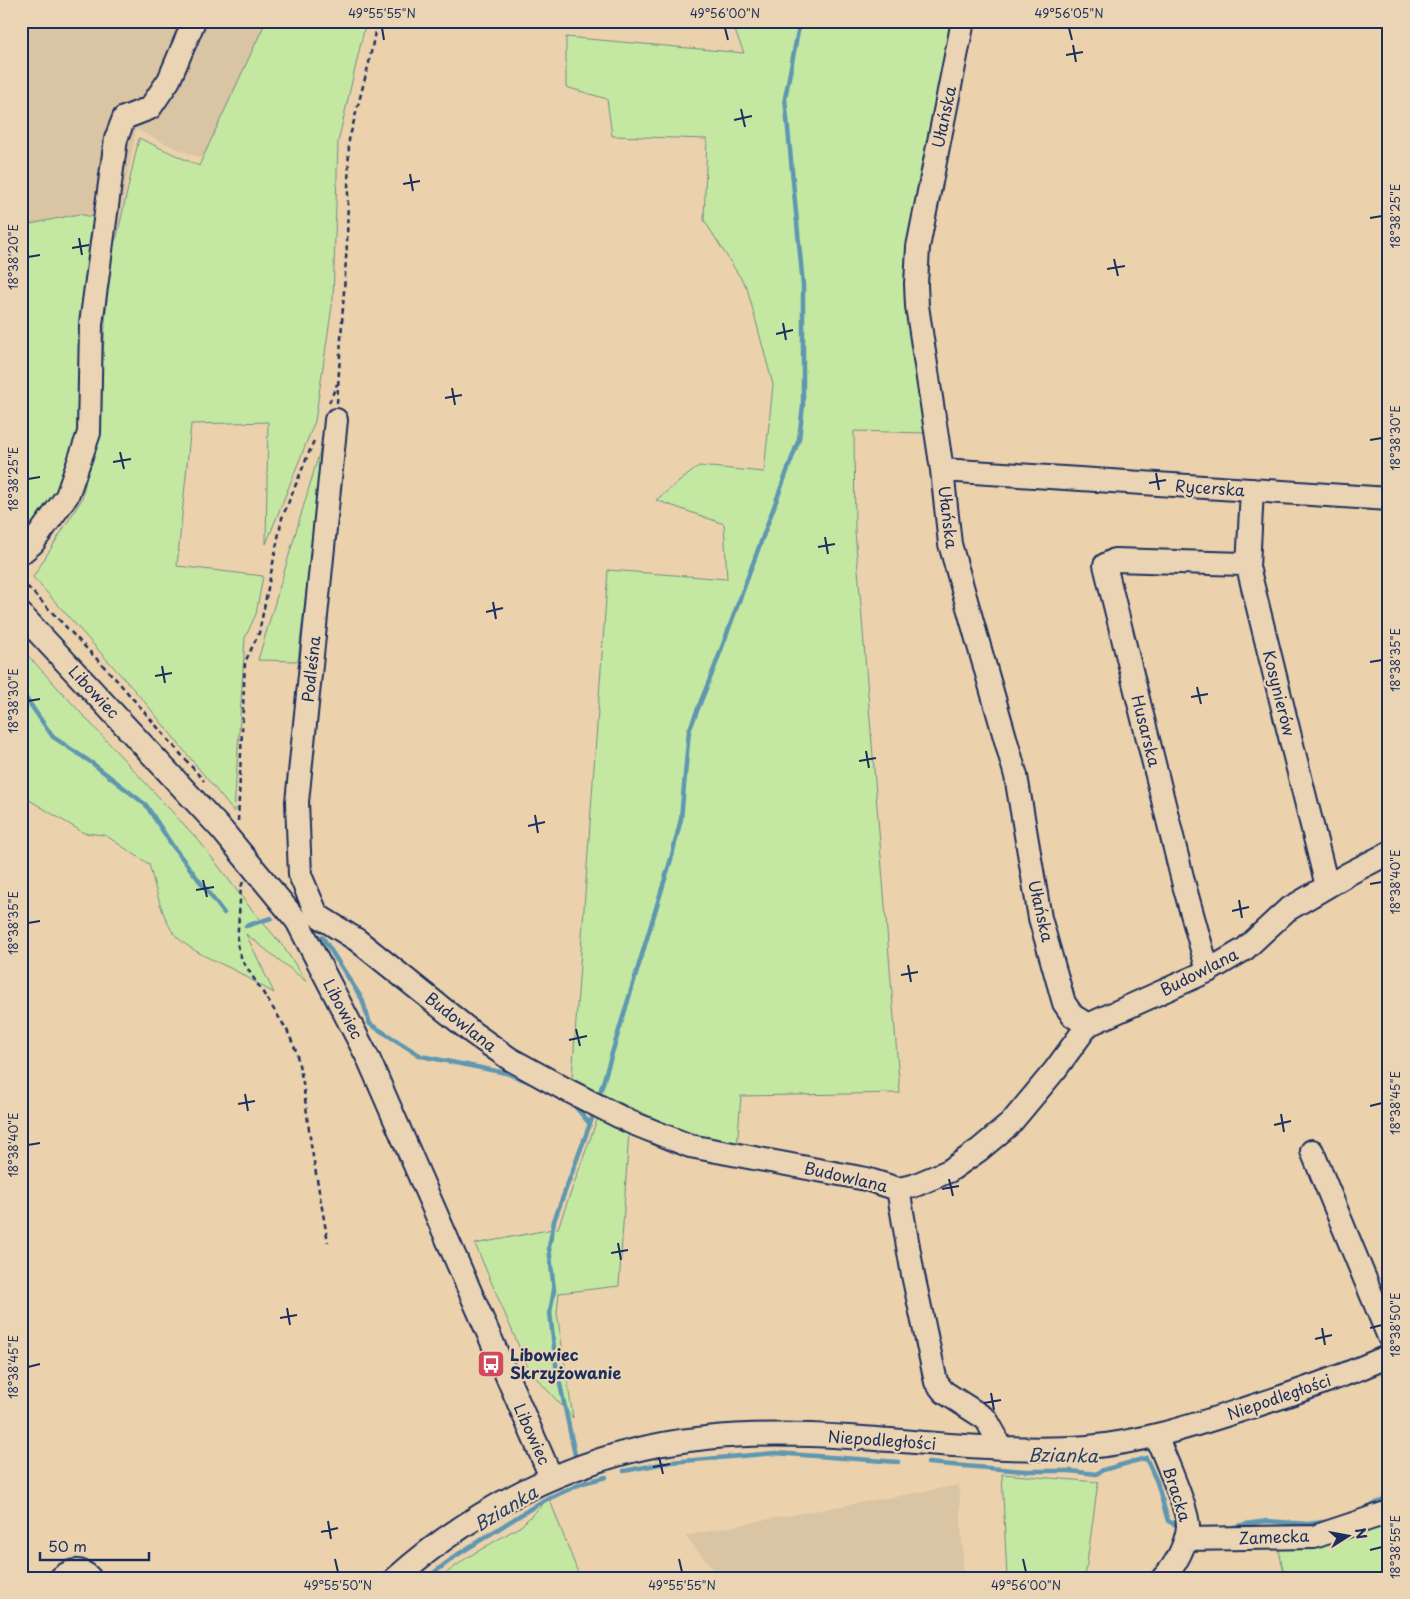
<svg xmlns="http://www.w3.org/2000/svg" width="1410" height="1599" font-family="'Playpen Sans',sans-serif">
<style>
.built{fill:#d9c4a4}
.green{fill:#c4e8a1;stroke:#708c80}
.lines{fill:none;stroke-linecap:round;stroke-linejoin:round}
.stream{stroke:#5f97b1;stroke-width:4.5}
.minor-casing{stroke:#1b2f5e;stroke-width:26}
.path{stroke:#1b2f5e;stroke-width:2.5;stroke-dasharray:5 4;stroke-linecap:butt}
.minor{stroke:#ebd4b3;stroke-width:22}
.ticks{fill:none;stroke:#1b2f5e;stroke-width:2}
.labels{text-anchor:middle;stroke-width:4.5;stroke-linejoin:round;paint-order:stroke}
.street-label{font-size:16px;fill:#1b2f5e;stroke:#ebd4b3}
.poi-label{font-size:16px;font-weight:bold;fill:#1b2f5e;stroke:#ebd4b3;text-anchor:start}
.water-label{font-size:18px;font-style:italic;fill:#26406c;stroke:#ebd4b3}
.neatline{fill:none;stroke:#1b2f5e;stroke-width:2}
.ticks-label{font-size:12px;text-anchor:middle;fill:#1b2f5e}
</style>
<rect width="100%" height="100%" fill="#ebd2ad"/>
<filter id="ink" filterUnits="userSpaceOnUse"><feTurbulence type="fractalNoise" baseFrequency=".02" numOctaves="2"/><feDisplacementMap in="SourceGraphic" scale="10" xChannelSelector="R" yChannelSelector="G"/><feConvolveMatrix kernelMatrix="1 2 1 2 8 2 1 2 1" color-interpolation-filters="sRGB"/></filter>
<g filter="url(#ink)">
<path class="built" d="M21 21H265L257 42 203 159 166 144 136 129 119 225 79 214 21 226Z
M959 1485 964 1578H713L712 1568 685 1536 769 1519Z"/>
<path class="green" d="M266 21H366L338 142 333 299 315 421 266 544 268 422 191 424 177 566 263 576 256 614 245 638 234 812 144 701 33 577 82 499 99 416 110 249 117 237 139 138 199 166Z
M731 21H952L912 220 907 280V308L924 433 854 431 855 532 900 1093 741 1096 737 1148 674 1127 601 1094 572 1078 608 570 727 579 724 524 656 500 699 466 764 472 773 385 747 288 704 220 707 139 612 136 607 99 566 87V37L744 53Z
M79 214 96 218 78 438 56 500 21 539V226Z
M324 437 298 661 258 660Z
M21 648 200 842 248 905 282 945 307 982 246 934 274 993C259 985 245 975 230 968 211 959 191 951 176 936 163 922 154 883 149 864L105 835 84 833 21 795Z
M598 1117 629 1131 619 1286 559 1293 557 1313 573 1418 529 1370 475 1244 558 1228Z
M1002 1474 1098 1482 1085 1578H1007Z
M549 1498 580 1578H440L468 1557 521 1526Z
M1381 1527 1389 1578H1285L1278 1546 1317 1545 1347 1538Z"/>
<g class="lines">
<path class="stream" d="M21 691 53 737 92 763 146 805 172 845 224 913
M246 926 271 918
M317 936 323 938 362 999 370 1024 421 1056 506 1073 532 1083
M599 1096 671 859 681 819 689 731 715 666 799 439 803 405V285L785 98 800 21
M573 1104 590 1124
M575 1455 556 1365 550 1312 554 1290 549 1247 554 1221 594 1113
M928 1463 1025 1471H1070L1096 1474 1103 1470 1146 1458 1157 1482 1168 1521 1180 1527
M624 1471 671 1462 775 1453 898 1462
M1364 1510 1382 1500 1389 1492
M1230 1528 1246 1524 1267 1521 1308 1524 1331 1521
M427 1578 457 1555 541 1502 583 1483 606 1477"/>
<g class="minor-casing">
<path id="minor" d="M963 21 918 247 916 284 917 306 942 470 950 544 1016 776 1040 918 1064 1003 1073 1016 1088 1025
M942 470 1389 499
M21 553 33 543 67 496 89 433 91 324 116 139 124 118 150 108 169 80 194 21
M1248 567 1252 490
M21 614 222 830 297 921 369 1060 551 1477
M317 915 357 940 473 1033 510 1059 563 1088 630 1122 690 1146 866 1179 898 1189 913 1186 949 1171 979 1150 1010 1124 1055 1070 1088 1025 1208 971 1245 949 1287 910 1350 873 1389 853
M317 915 300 875 297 802 336 420
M1208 971 1184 885 1105 565 1115 560 1243 564 1248 567 1327 886
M1312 1151 1389 1337
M898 1189 913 1275 936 1382 944 1392 986 1419 995 1435 998 1447
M1156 1436C1163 1453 1189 1512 1188 1527 1186 1545 1176 1565 1163 1578
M1186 1539 1314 1537 1389 1512
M61 1578C71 1569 81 1568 90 1578
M396 1578C482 1501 591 1449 706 1438 753 1433 801 1434 848 1437 927 1442 1009 1453 1088 1447 1145 1442 1198 1424 1251 1407 1298 1392 1344 1376 1389 1356"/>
</g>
<path class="path" d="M329 403 337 384
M337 403 347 243 349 140 369 63 377 21
M21 580 114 677 204 781
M238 821 245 662 259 633 282 518 315 438
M243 882 241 887 237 943 242 960 287 1030 296 1051 303 1083 311 1145 328 1242"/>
<use href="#minor" class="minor"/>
</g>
</g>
<path class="ticks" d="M382 28 384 40M725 28 728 40M1069 28 1072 40M1073 45 1076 62M1066 55 1083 52M741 109 745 127M734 120 752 116M410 174 413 191M403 184 420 181M1370 218 1382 216M79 238 82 255M72 248 89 245M28 257 40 255M1114 259 1118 276M1107 269 1125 266M783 323 786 340M776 334 793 330M452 388 455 405M445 398 462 395M1370 440 1382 438M120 452 124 469M113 462 131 459M1156 473 1159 490M28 479 40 477M1149 483 1166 480M825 537 828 554M818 547 835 544M493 602 496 619M486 612 503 608M1370 662 1382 660M162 666 165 683M155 676 172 673M1197 687 1201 704M1191 697 1208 694M28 701 40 699M866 751 869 768M859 761 876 758M535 815 538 833M528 826 545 822M203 880 207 897M1370 884 1382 882M196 890 214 887M1239 900 1242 918M1232 911 1249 907M28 923 40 921M908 965 911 982M901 975 918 972M576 1029 580 1046M569 1040 587 1036M245 1094 248 1111M238 1104 255 1101M1370 1106 1382 1103M1281 1114 1284 1132M1274 1125 1291 1121M28 1145 40 1143M949 1179 953 1196M942 1189 959 1186M618 1243 621 1260M611 1253 628 1250M287 1308 290 1325M280 1318 297 1315M1322 1328 1325 1345M1370 1328 1382 1325M1315 1339 1332 1335M28 1367 40 1364M991 1393 994 1410M984 1403 1001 1400M659 1457 663 1474M653 1467 670 1464M328 1521 331 1539M321 1532 338 1528M1370 1550 1382 1547M335 1559 338 1572M679 1559 682 1572M1023 1559 1026 1572"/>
<defs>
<g id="bus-square" transform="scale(1.4375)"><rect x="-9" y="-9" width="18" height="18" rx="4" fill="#d1495b" stroke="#ebd4b3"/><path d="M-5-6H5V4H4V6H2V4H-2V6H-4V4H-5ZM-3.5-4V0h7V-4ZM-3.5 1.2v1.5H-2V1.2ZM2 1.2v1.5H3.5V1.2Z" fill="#fff"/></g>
</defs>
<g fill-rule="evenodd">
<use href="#bus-square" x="491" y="1364"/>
</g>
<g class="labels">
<g class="street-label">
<text transform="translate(944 117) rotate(-78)" y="6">Ułańska</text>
<text transform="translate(1210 488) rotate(4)" y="6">Rycerska</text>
<text transform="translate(948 517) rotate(83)" y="6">Ułańska</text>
<text transform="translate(311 669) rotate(-84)" y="6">Podleśna</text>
<text transform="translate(94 692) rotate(47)" y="6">Libowiec</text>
<text transform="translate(1279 693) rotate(76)" y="6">Kosynierów</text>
<text transform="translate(1146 731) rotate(76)" y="6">Husarska</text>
<text transform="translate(1041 911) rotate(77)" y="6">Ułańska</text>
<text transform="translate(1199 972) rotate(-27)" y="6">Budowlana</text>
<text transform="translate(343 1009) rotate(62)" y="6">Libowiec</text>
<text transform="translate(461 1022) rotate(38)" y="6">Budowlana</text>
<text transform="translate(846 1177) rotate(13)" y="6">Budowlana</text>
<text transform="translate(1279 1397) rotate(-19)" y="6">Niepodległości</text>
<text transform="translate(532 1434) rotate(66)" y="6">Libowiec</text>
<text transform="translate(882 1440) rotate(4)" y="6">Niepodległości</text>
<text transform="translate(1177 1494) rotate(72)" y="6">Bracka</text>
<text transform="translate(1274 1537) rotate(-2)" y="6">Zamecka</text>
</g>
<g class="poi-label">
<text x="510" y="1361">Libowiec<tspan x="510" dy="18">Skrzyżowanie</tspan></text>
</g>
<g class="water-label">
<text transform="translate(1063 1456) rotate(1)" y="6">Bzianka</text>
<text transform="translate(506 1509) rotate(-31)" y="6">Bzianka</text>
</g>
</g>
<rect width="1410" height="1599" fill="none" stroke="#ebd4b3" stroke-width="55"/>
<g transform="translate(1348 1536) rotate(79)" stroke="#ebd4b3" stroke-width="4" paint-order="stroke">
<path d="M0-4L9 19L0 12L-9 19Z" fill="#1b2f5e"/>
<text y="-8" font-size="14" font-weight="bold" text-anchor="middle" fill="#1b2f5e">N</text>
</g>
<path d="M40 1552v8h109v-8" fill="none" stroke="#1b2f5e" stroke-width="2.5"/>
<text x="48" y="1552" font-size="15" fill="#1b2f5e" stroke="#ebd4b3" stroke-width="4" paint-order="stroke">50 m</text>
<rect x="28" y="28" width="1354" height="1544" class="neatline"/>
<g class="ticks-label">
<text x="382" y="18">49°55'55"N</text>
<text x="725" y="18">49°56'00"N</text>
<text x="1069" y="18">49°56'05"N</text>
<text transform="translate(1396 216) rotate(-90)" y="4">18°38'25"E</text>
<text transform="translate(14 257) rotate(-90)" y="4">18°38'20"E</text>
<text transform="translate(1396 438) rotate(-90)" y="4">18°38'30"E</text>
<text transform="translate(14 479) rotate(-90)" y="4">18°38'25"E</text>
<text transform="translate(1396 660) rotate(-90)" y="4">18°38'35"E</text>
<text transform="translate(14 701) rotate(-90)" y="4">18°38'30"E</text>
<text transform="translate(1396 882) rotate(-90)" y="4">18°38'40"E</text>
<text transform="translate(14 923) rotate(-90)" y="4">18°38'35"E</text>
<text transform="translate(1396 1103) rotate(-90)" y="4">18°38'45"E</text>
<text transform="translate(14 1145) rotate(-90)" y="4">18°38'40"E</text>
<text transform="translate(1396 1325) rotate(-90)" y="4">18°38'50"E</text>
<text transform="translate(14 1367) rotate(-90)" y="4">18°38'45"E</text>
<text transform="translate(1396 1547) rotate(-90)" y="4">18°38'55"E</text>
<text x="338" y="1590">49°55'50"N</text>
<text x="682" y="1590">49°55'55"N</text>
<text x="1026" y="1590">49°56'00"N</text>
</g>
</svg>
